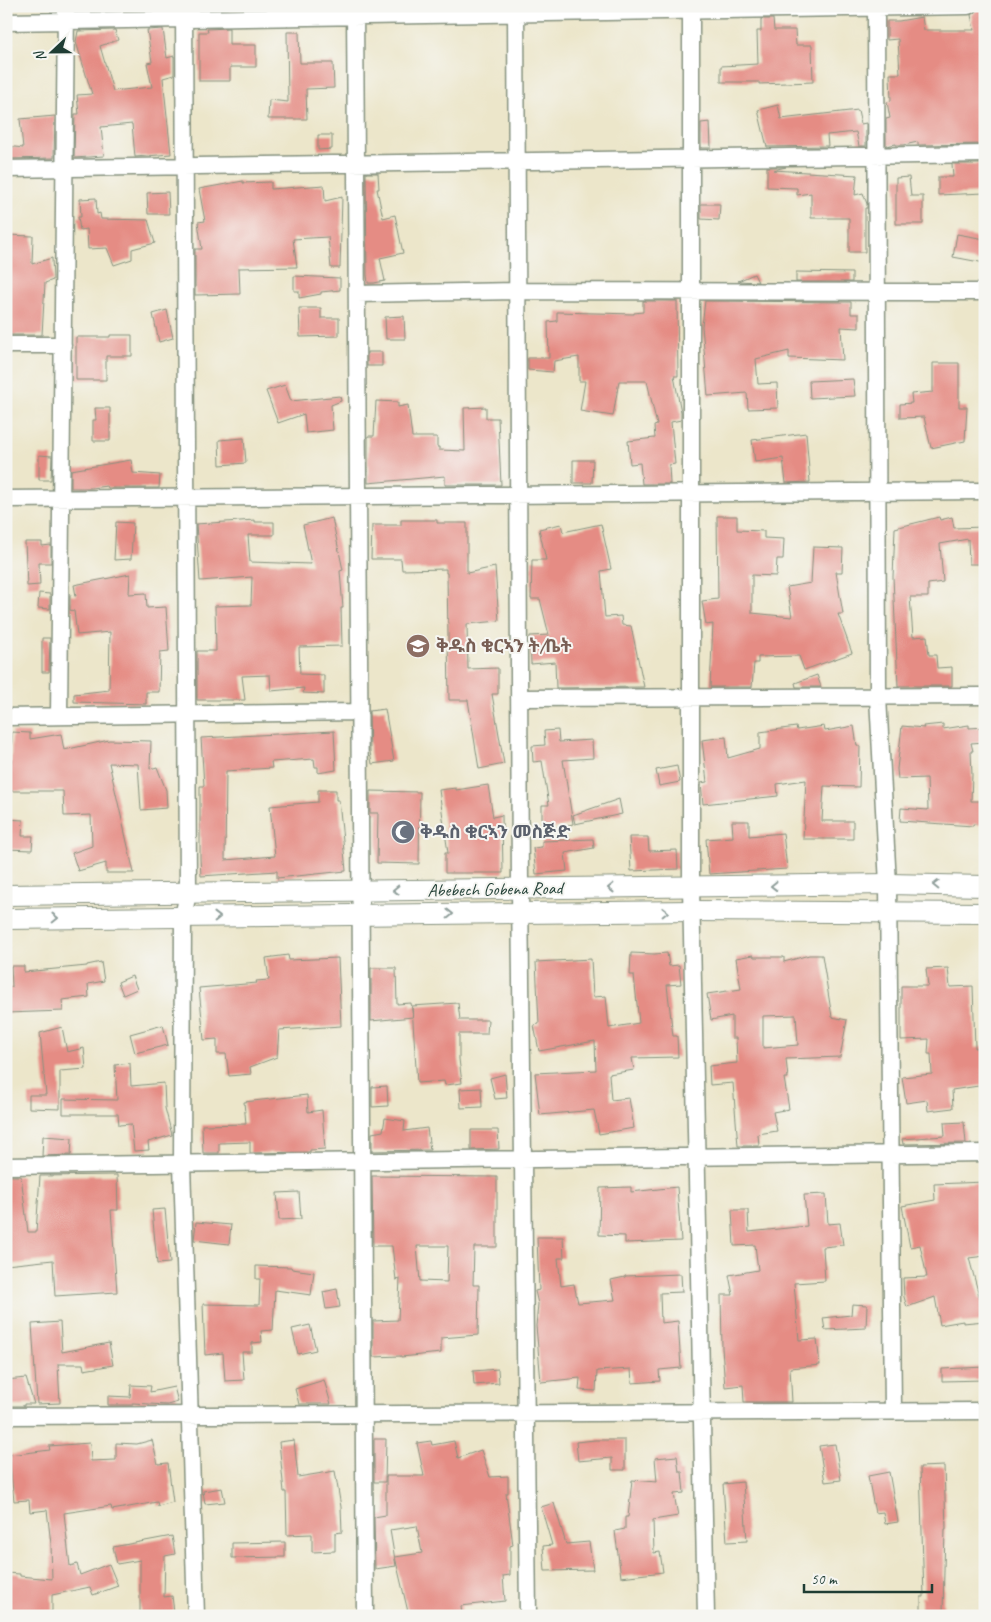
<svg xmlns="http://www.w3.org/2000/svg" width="991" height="1622" font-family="Caveat,'Noto Sans Ethiopic',sans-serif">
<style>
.building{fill:#e58c84;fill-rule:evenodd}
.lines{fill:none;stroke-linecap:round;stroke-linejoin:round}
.minor-casing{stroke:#86927f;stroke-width:19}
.tertiary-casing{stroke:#86927f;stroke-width:22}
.minor{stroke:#fff;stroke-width:16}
.tertiary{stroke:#fff;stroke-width:20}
.oneway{stroke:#8f9e9a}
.labels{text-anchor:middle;stroke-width:4;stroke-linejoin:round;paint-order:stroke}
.education-label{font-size:18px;font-weight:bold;fill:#785e54;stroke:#f6f6f2;text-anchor:start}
.worship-label{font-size:18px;font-weight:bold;fill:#5b616d;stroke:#f6f6f2;text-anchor:start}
.street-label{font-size:18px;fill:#1f3d34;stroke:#f6f6f2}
</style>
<rect width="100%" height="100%" fill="#f6f6f2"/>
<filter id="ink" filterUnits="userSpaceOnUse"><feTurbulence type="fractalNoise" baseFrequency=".02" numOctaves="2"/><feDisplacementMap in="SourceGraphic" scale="10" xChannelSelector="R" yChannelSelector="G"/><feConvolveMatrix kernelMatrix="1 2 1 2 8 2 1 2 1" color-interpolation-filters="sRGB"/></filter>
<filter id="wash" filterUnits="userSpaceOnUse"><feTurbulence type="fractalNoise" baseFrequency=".0096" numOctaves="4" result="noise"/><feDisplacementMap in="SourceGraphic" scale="20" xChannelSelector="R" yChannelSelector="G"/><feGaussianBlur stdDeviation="1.12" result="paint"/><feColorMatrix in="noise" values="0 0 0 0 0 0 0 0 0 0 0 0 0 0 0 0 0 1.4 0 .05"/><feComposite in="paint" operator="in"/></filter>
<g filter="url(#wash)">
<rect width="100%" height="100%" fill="#ece6ca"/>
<g id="blocks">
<path class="building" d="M76 6H108L109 10 76 11Z
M144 6H160V9L145 10Z
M206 6H229V8L206 9Z
M978 6H985V144L918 145V142L904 145H896V144L886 146V119L890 118 887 102 891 101 890 74H900L898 39 887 40V21H899L922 17 924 30H974L971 15 976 11Z
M761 19H773L774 30H795L796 45H812L813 82 759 84V82H721V66L758 64 757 31H761Z
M229 28V45H256V67H230V81H199V32H208L207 29Z
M163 29 167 58 174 56V75L163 78 171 154 135 157 132 124 101 127 104 156 74 158 75 114H79L77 95 92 94 76 42 78 31 115 30 118 40 100 46 113 91 152 87 147 63 152 62 147 30Z
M287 32H299L300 63H333L334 88 306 89 307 119H268L269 100 288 102Z
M778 105 781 119 858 110 861 124 866 123V146H859L856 132 827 135 828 146 767 147 758 110Z
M55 116 54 158 6 159 7 146 23 148 20 119Z
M710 122 711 148H701V123Z
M318 135H332V149L318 150Z
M952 164H985V193L938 195V177H953Z
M767 167H786L773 170 857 175 855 195 863 193 867 204V208H865V252H849V218H811V193L797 195V188L767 187Z
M366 173H378L379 189H377L383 218 395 215 403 253 380 258 385 281 374 283H368L367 275Z
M909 177 911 196H923V224H896V178Z
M243 181V183L271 182V189L324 185 325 201 342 197 340 268H331L328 237 293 239 297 267 239 268 240 294 195 295V249H202L198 222 205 221 199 189Z
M168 192 169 214H148L147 193Z
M96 198 97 214 100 213 101 219 148 220 155 243 132 249V259L114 265 107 248 88 249 87 229 80 230 78 217H81L80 199Z
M701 204H720L719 220 701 219Z
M957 234 985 239V263L953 257Z
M6 235 33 236 32 264 52 258 53 280 45 283 42 335H10L6 296Z
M796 272 852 273V282H796Z
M754 274 758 282 738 281Z
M294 276 340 278V290L321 292V294L299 298V291H294Z
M643 301H677L678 376H674L681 412V420L671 422 675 464 669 465 670 484H642L640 463 630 464 628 441 655 438 654 426 657 425 647 381H619L613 416 580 411 585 381H579V357L554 361 553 372 528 370V358H549L548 322 557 321V312L634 314V313L643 312Z
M705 301 851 302V314H859V328L841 327 843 360 789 358V351L756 359 758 384 777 383 778 408 748 409 747 393 708 396 702 326Z
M299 308H321V318H339V336L300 337Z
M167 310 173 338 159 342 153 314Z
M404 316 405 339H386L385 317Z
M110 335H132V356H106V380H76V337H110Z
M367 352H382V366H367Z
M933 363H959V407H967L965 441 931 448 924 417 900 418V404L912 403 911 394 933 392Z
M853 379 855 396 810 398 809 381Z
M285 385 291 401 340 396 341 401 331 405 333 430 306 433 304 414 278 423 266 391Z
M376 401 398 402V407L408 405 412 437H437V447H439V450L465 451 464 408 486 407V418H498L501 485H445V476L368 483V436H374Z
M95 408H110V441H93V420H96Z
M806 433 810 482 786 483 783 458 755 462 752 440Z
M244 438 246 463 220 465 219 440Z
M39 455 52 456 51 480H39Z
M131 460 133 473 160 475 159 488H108L107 486 91 488H71V470Z
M573 460H593L592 483H573Z
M717 516H737V530L764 531V538L784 539 783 559H777L776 576 752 575V613L792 617 787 587 811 583 813 547 843 548 842 572H836L843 614H838L852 653 804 670 799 656 758 657V663H754L752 687H710L713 624 706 625 702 601 718 599Z
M939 517 940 520 952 517 954 528 985 527V564H969L968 539 940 544 943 582 928 584V597H910L913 637 927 636 929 655H936L937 668 952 667V686H898L893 577 895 528Z
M332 518 343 570 340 571 343 608H341L342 646 299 647 300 674 324 675V694L303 693 304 688 271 691 270 675 242 676 245 700H197V651H216L215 606 251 605 252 577 200 581 196 524 255 520V522H274V535H248L250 562 311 564 303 525Z
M401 520H437V523H467V573L495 567 499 621 467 624 468 669 498 668V694H492L504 764 479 769 468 700H449L447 573H446V569L402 570 401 559H371L372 525H401Z
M116 522 133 523 131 559 114 560Z
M561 524 563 532 601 524 611 569 601 571 605 617 621 616 622 625 631 626 644 687 556 688 555 662 531 664 530 636 549 635 540 599H531L532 560H546L539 529Z
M25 542H42V546L51 545V563H39L40 585 27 586Z
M130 574 129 594 146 593 147 608 166 607 169 651 160 652 159 692H146V704L74 702V694L109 690 110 632 77 635 74 611 70 610V595L76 596 74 585Z
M39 593 50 594V609L38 608Z
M42 638H50L49 672H42Z
M817 675 821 687H796L795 683Z
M385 709 394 761 372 764 370 752 369 711Z
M943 724V729L969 725V728L985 727V742L971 743 973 751H971L972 775 971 801H985V825L973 824V826L900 821 901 808 928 810 927 778 898 779 897 769 902 726 924 728 923 726Z
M824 726 825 731 854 726 857 746H860L859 787 824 786 822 821H853V839H803L806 780 777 784 778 796 703 804 701 783 707 782 702 740 726 737 728 758 760 749V732L796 727 797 730Z
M558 730 559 742 592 740 593 758 563 760 573 824 542 831V805H549L542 761 533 762 532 746 545 745 544 731Z
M334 731 336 770 318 773V767H315L314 759 271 762 272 768 226 771 225 860 275 856 270 806 318 802V790H336V800H339L346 871 277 878V871L201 876 200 859V786H204L201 738Z
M12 732 30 733V739L61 734 64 750 109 740 151 741 150 769 157 767 166 790 167 808 141 810 138 764 109 763 134 873H106V863L78 871 72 853 92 846 91 815 64 816 63 791H6V762H11Z
M677 766 680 782 659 786 656 770Z
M488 785 493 817 502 815 503 873H445V853H448L439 790 456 788V790Z
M370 791 420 792 419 864 377 863 378 813H370Z
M619 799 622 814 575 824 573 815Z
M7 819 23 820 22 836H33L32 850 6 849Z
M732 821H749V836L783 833 787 869 709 874 706 839 733 837Z
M629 837H648L649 851 677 850 678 869 631 871Z
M593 839 594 848 565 853 567 871 536 874 533 848 542 847V841Z
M631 953 654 954 667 953 669 966 679 965 681 984 667 985 673 1036H677L678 1057 632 1058 634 1070 609 1074 611 1100 629 1098 634 1128 599 1134 594 1110 540 1115 535 1073 596 1070 595 1041 539 1051 534 1025 539 1024 536 962 591 959 593 997 606 996 609 1028 639 1023 634 975H630Z
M288 955 289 960 338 958 341 1026 279 1030 277 1057 250 1067 251 1074 229 1076 226 1054H217V1039L204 1040 199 988 257 983 256 981 269 980 266 958Z
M753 955 754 957H784V962L809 955H822L832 1017 847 1020 840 1057 786 1059 788 1078H784L789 1109 773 1112 777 1131 758 1134 759 1146H738L733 1083 710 1085 709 1066 737 1063 736 1038H732V1016L711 1020 707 994 741 989 736 958ZM796 1015 798 1045 763 1048V1016Z
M101 962 104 981 88 984 89 997 62 1000 63 1011 6 1013V987H12L11 966H24V972L87 966V965Z
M371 968H396L397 1004 411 1003 413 1017 371 1021Z
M948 968 950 987 973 986 975 1048 985 1046V1085L952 1090 953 1108 928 1111 927 1100 906 1103 902 1077 932 1074 931 1054H928L929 1039 901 1040V986H928L926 969Z
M132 976 137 989 123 995 118 982Z
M458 1003 460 1020H488L487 1034H459V1059L462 1083 445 1085 444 1081 417 1083 412 1006Z
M163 1025 168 1045 135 1053 130 1034Z
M62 1027 67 1052 84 1048 86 1069 60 1071V1109L29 1108V1095H46L40 1033Z
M130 1063 131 1086 164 1083 165 1108 172 1135 148 1142 149 1150 134 1151 131 1124 119 1125 118 1114H63V1099L117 1100 115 1065Z
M505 1074 507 1098 495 1099 490 1078Z
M387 1086 388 1106 372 1107V1087Z
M481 1088 482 1107 461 1108 460 1089Z
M307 1095 308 1112 322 1110 325 1149 310 1150V1152L250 1153V1142L219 1143V1153H203L202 1125 246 1124 244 1102Z
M385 1118 405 1121 404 1131 427 1128 430 1150 372 1151V1133L383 1131Z
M964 1122 966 1143 903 1144 902 1139 945 1136 944 1123Z
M471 1130H498L499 1149 471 1150Z
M43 1136 72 1138 71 1155 42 1156Z
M117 1175 118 1210H111L117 1292 55 1296 53 1260 6 1265V1176H21L28 1232H36L40 1176Z
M372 1176 497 1177V1247H474L473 1285H479L478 1335 441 1338V1353L401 1357V1356L373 1357V1321L398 1320 400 1279 396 1280 392 1246H373ZM417 1246H448L447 1282 420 1281Z
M985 1182V1256L969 1258 980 1299H985V1321L963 1323V1321L940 1325 935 1297 907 1307 904 1297 903 1278 927 1277 920 1245 910 1247 902 1206 935 1200 934 1184Z
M631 1187V1192L677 1187 681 1241 625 1243V1236L599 1235 600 1188Z
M299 1192 301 1219 279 1220 277 1193Z
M826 1194 828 1224 840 1223 843 1245 823 1247 825 1281 794 1283 799 1340 817 1339 820 1365 790 1368 792 1402H744L743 1385 725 1387 722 1348 721 1295H733L729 1275 758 1270 755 1245 734 1246 732 1210H748L749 1232 807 1226 804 1195Z
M165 1209 170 1263 157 1264 152 1210Z
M196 1222 231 1225 229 1244 194 1240Z
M537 1237H563L564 1258H558L561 1286 574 1284 578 1303 615 1300 611 1280 625 1277V1276L681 1274 682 1292 660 1293 661 1323 678 1321 681 1368 659 1370 660 1381 632 1383 631 1369 597 1371 596 1391 579 1390 580 1378 541 1382 536 1326 538 1304 535 1291 539 1290Z
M256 1266 291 1267 292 1269 314 1272 311 1295 275 1290 273 1330 261 1331 262 1342 252 1343V1352H242L244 1380 225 1381 223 1353 205 1355 203 1304 259 1305 260 1279H256Z
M337 1289 340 1307 326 1309 323 1292Z
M852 1304 867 1305 866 1328 825 1330 823 1318 851 1315Z
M60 1322 62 1352 109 1343 113 1365 84 1370 83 1364H58L60 1403 37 1404 32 1324Z
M310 1325 316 1350 298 1354 292 1329Z
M985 1367V1380L942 1381V1369Z
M498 1369 499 1383 474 1385 473 1371Z
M26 1378 34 1404H24V1406H6V1380Z
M324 1380 331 1404H299L295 1389Z
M131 1385 151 1386 150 1392 174 1387 178 1402 167 1405 132 1403V1405H108V1396L130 1397Z
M374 1439H386L385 1482H374Z
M152 1440 158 1464 168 1463 173 1502 158 1506 157 1502 112 1510 111 1506 64 1513 70 1566 77 1564 80 1575 109 1564 118 1586 93 1595 90 1587 52 1595V1611L39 1616H9L6 1601V1573L20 1574V1576L52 1579 51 1544 47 1510 30 1512 29 1500 14 1501 9 1455 50 1450 49 1446 90 1443 91 1461 116 1460V1443L137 1444Z
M294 1440 298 1477 335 1471 341 1507 342 1532 335 1533V1551L312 1552V1534L287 1535 286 1492H284L279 1442Z
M595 1440H625V1470H612V1458L578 1461 576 1442Z
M431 1441 432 1445 454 1441 458 1458 481 1450 490 1477 508 1476V1493H506L513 1545 510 1546V1575L503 1576 505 1601 461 1606 462 1616H409L395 1557 422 1553 417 1526 390 1530 396 1566 375 1569 374 1517 386 1515V1476H424L417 1443Z
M835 1444 841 1480 825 1482 819 1446Z
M677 1456 679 1472H682L684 1493 674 1494 678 1516 653 1520 654 1553 660 1552 663 1572 621 1577 615 1531 625 1529V1517H628L632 1480 657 1482 655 1458Z
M944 1466 946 1529H945L943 1612H921V1597H924L920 1467Z
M889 1472 898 1522 885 1524 883 1512 875 1513 868 1476Z
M743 1482 747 1541 727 1542 723 1484Z
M222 1488 225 1502 205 1504 203 1491Z
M554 1503 566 1544 589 1542 593 1570 545 1571 543 1546 552 1545 541 1507Z
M172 1536 175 1554 165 1556 164 1597 172 1596 174 1612 140 1616V1560L117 1564 113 1547Z
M285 1542V1557L232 1558V1543Z"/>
</g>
</g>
<g filter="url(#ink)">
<use href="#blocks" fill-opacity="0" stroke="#86927f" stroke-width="1"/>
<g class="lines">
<g class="minor-casing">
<path id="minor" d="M184 6 188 893 183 917 182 1164 196 1616
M355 6 365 1616
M516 6 520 889 528 1616
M691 6V887L706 1616
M876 6 878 697 888 884 893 1411
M6 22 968 6
M6 169 985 154
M357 294 517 291 985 292
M6 345H63
M6 499 985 491
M519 698 985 696
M59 716 66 6
M6 717 359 712
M6 1166 985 1153
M6 1416 985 1411"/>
</g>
<g class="tertiary-casing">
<path id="tertiary" d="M6 895 888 884 985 886
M6 919 692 911 985 913"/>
</g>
<use href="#minor" class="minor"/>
<use href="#tertiary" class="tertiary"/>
</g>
<defs><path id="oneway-chevron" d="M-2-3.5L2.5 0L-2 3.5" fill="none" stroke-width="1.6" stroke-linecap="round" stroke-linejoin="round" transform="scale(1.25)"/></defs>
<g class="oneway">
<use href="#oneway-chevron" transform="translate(936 885) rotate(-179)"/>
<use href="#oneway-chevron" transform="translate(774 886) rotate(179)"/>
<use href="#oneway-chevron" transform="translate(611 888) rotate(179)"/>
<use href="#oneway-chevron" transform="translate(396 890) rotate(179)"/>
<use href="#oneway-chevron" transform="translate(665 912) rotate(-1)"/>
<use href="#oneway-chevron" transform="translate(450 914) rotate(-1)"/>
<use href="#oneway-chevron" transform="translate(217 917) rotate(-1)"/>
<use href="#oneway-chevron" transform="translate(55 918) rotate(-1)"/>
</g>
</g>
<defs>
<g id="school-disc" transform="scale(1.25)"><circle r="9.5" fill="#8d6e63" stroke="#f6f6f2"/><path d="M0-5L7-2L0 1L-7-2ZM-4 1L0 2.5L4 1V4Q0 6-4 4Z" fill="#fff"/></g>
<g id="mosque-disc" transform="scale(1.25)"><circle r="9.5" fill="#6b7280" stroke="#f6f6f2"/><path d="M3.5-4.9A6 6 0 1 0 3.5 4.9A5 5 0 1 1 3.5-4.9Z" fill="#fff"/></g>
</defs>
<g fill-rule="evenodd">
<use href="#school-disc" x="418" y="646"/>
<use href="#mosque-disc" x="403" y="832"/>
</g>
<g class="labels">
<g class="education-label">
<text x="436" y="652">ቅዱስ ቁርኣን ት/ቤት</text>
</g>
<g class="worship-label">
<text x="420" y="838">ቅዱስ ቁርኣን መስጅድ</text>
</g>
<g class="street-label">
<text transform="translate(495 889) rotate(-1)" y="6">Abebech Gobena Road</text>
</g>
</g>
<rect width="991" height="1622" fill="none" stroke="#f6f6f2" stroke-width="25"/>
<g transform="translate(52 52) rotate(248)" stroke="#f6f6f2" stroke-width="4" paint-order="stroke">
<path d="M0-4L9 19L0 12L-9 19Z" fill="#1f3d34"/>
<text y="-8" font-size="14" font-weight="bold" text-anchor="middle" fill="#1f3d34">N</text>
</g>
<path d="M804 1584v8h128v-8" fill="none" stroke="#1f3d34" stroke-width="2.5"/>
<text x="811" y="1584" font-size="15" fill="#1f3d34" stroke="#f6f6f2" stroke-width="4" paint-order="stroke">50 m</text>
</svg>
